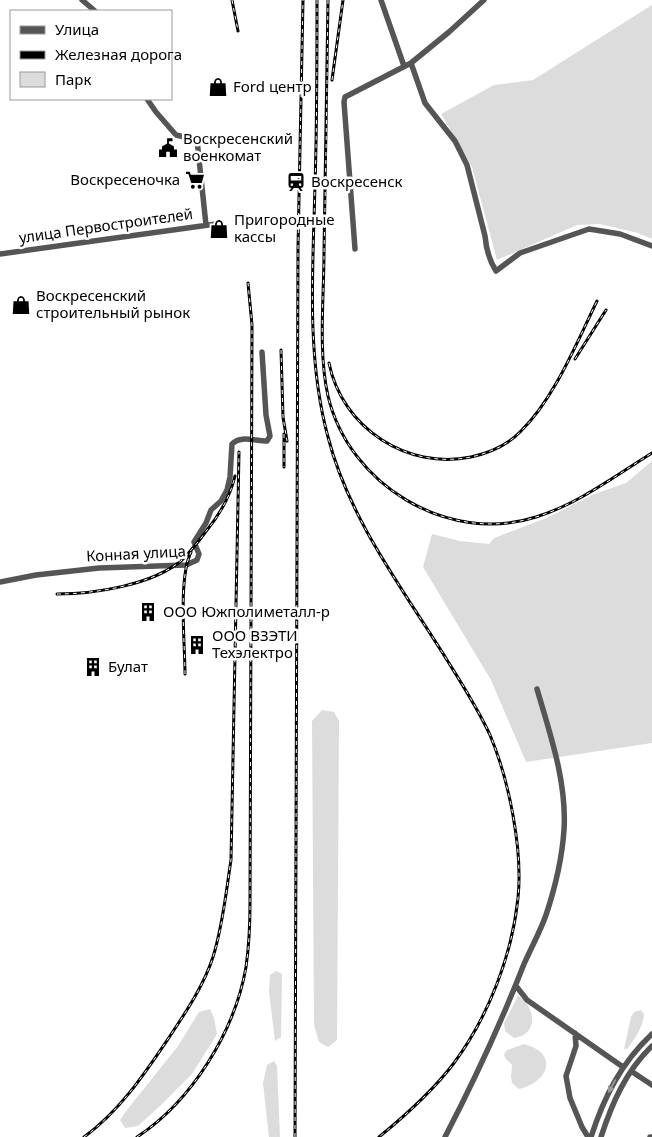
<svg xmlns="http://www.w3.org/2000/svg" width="652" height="1137" font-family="'Noto Sans',sans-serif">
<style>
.green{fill:#dcdcdc}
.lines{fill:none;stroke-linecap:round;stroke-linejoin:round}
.minor{stroke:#555;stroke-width:5.5}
.rail-casing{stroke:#000;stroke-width:3}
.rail{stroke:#fff;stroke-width:1;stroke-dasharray:4;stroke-linecap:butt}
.oneway{fill:#999}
.labels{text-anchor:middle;stroke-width:5;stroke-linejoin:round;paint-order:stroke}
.poi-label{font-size:15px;fill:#000;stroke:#fff;text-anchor:start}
.street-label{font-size:15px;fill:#000;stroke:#fff}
</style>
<rect width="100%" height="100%" fill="#fff"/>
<path class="green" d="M652 5V239L638 233 600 224 577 225 497 260 472 167 441 114 494 85 533 80Z
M652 461V743L526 762 491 680 423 567 432 534 460 541 489 544 494 538 549 517 592 495 626 483Z
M322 710 334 712 339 721 337 1040 328 1047 319 1042 314 1025 312 721Z
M276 971 282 974 281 1037 275 1041 269 992 270 975Z
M518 996C536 1006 539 1035 514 1038L505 1031 504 1023Z
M210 1009 214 1018 217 1034 192 1074 161 1105 138 1126 125 1128 120 1120 127 1110 178 1046 199 1012Z
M641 1010 644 1014C643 1027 635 1039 627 1049H624L631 1017 634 1012Z
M524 1044C560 1053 548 1083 519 1089L512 1083 511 1077 512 1065 505 1058 504 1054 507 1050Z
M274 1061 277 1066 280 1137H269L263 1083 267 1065Z"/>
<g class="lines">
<path class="minor" d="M82 0 95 11
M381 0 404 66
M411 63 425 103 455 141 467 165 485 236C486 248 489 260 496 271L520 253 589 229 620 234 652 246
M147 99 156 112 176 135 197 140 206 225
M355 249 344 102 345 97 411 63 449 32 484 0
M0 254 216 224
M0 582 36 575 99 568 186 565 197 560 199 554 194 542 206 523 211 510 221 501 227 490 230 477 232 444C240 435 255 441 267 441L270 436 266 415 262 352
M516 986 527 1000 623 1067
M575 1033 576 1046 566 1076 570 1098 582 1127 588 1137
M631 1071 652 1085
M445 1137C474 1081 501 1023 524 964 531 948 540 932 546 915 555 888 562 859 564 830 567 782 550 734 537 689
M591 1137C604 1097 621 1063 652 1034
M601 1137C612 1103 626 1071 652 1046
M650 1137H652"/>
<g class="rail-casing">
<path id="rail" d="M232 0 238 31
M317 0C317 62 317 124 315 185 313 269 306 356 328 437 349 519 403 589 447 660 462 684 478 709 490 735 509 780 523 850 518 898 512 956 488 1017 454 1063 432 1092 406 1115 379 1137
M328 0C327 84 326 168 324 252 324 298 318 352 328 396 349 485 448 545 536 517 578 504 615 476 652 453
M332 80 343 0
M281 350 283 417 287 441
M575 359 606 310
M329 363C342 428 407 470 471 457 489 453 508 445 521 431 554 399 577 342 597 301
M284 434V467
M57 594C94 594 153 585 182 560 191 551 199 541 207 530 220 514 230 497 235 476
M185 674C185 643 178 579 191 552
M84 1137C120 1111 145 1073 170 1036 186 1012 204 985 213 957 223 925 226 892 231 860L239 452
M137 1137C192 1101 235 1031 246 967 249 946 250 924 250 903L252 325 248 283
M295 1137 298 248 303 0"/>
</g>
<use href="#rail" class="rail"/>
</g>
<defs><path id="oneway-solid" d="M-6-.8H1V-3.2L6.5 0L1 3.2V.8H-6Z" transform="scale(1.25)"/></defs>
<use class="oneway" href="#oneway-solid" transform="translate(612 1086) rotate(118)"/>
<defs>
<g id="shop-bare" transform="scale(1.5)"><path d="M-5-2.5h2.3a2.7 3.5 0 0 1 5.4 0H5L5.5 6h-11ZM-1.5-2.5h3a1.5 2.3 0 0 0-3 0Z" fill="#000" stroke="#fff" stroke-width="2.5" paint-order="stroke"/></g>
<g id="civic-bare" transform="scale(1.5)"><path d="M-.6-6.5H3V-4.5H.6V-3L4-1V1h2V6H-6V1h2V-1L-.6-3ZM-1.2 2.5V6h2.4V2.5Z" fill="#000" stroke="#fff" stroke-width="2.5" paint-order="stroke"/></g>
<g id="supermarket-bare" transform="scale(1.5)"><path d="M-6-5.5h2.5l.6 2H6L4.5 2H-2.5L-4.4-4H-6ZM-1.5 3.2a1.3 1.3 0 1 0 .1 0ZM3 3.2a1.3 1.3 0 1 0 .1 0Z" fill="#000" stroke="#fff" stroke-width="2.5" paint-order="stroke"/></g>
<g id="station-bare" transform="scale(1.5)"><path d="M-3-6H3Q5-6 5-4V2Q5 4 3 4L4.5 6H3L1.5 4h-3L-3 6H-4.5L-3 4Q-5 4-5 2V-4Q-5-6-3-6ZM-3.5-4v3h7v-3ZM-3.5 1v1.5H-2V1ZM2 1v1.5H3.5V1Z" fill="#000" stroke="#fff" stroke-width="2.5" paint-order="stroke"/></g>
<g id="building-bare" transform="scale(1.5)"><path d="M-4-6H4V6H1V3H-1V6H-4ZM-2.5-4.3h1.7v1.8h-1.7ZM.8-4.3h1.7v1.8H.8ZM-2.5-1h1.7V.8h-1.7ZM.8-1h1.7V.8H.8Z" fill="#000" stroke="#fff" stroke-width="2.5" paint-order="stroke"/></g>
</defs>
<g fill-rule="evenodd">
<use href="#shop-bare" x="218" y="87"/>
<use href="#civic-bare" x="168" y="148"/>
<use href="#supermarket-bare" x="195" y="180"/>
<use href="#station-bare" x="296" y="182"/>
<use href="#shop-bare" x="219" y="229"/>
<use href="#shop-bare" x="21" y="305"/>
<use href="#building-bare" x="148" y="612"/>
<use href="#building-bare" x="197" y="645"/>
<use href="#building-bare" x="93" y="667"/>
</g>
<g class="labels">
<g class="poi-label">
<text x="233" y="92">Ford центр</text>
<text x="183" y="144">Воскресенский<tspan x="183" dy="17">военкомат</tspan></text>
<text x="180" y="185" text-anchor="end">Воскресеночка</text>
<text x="311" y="187">Воскресенск</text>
<text x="234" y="225">Пригородные<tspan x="234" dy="17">кассы</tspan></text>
<text x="36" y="301">Воскресенский<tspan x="36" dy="17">строительный рынок</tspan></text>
<text x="163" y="617">ООО Южполиметалл-р</text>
<text x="212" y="641">ООО ВЗЭТИ<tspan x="212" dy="17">Техэлектро</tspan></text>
<text x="108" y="672">Булат</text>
</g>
<g class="street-label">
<text transform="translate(106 226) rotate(-8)" y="5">улица Первостроителей</text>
<text transform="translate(136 554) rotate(-3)" y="5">Конная улица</text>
</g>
</g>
<rect x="10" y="10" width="162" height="90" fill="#ffffff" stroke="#999999"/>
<rect x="20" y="26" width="25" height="8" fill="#555555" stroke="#999999"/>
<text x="55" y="35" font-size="15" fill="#000000">Улица</text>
<rect x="20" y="51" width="25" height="8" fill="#000000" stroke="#999999"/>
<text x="55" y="60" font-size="15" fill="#000000">Железная дорога</text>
<rect x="20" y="72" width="25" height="15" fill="#dcdcdc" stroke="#999999"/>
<text x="55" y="85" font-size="15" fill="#000000">Парк</text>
</svg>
